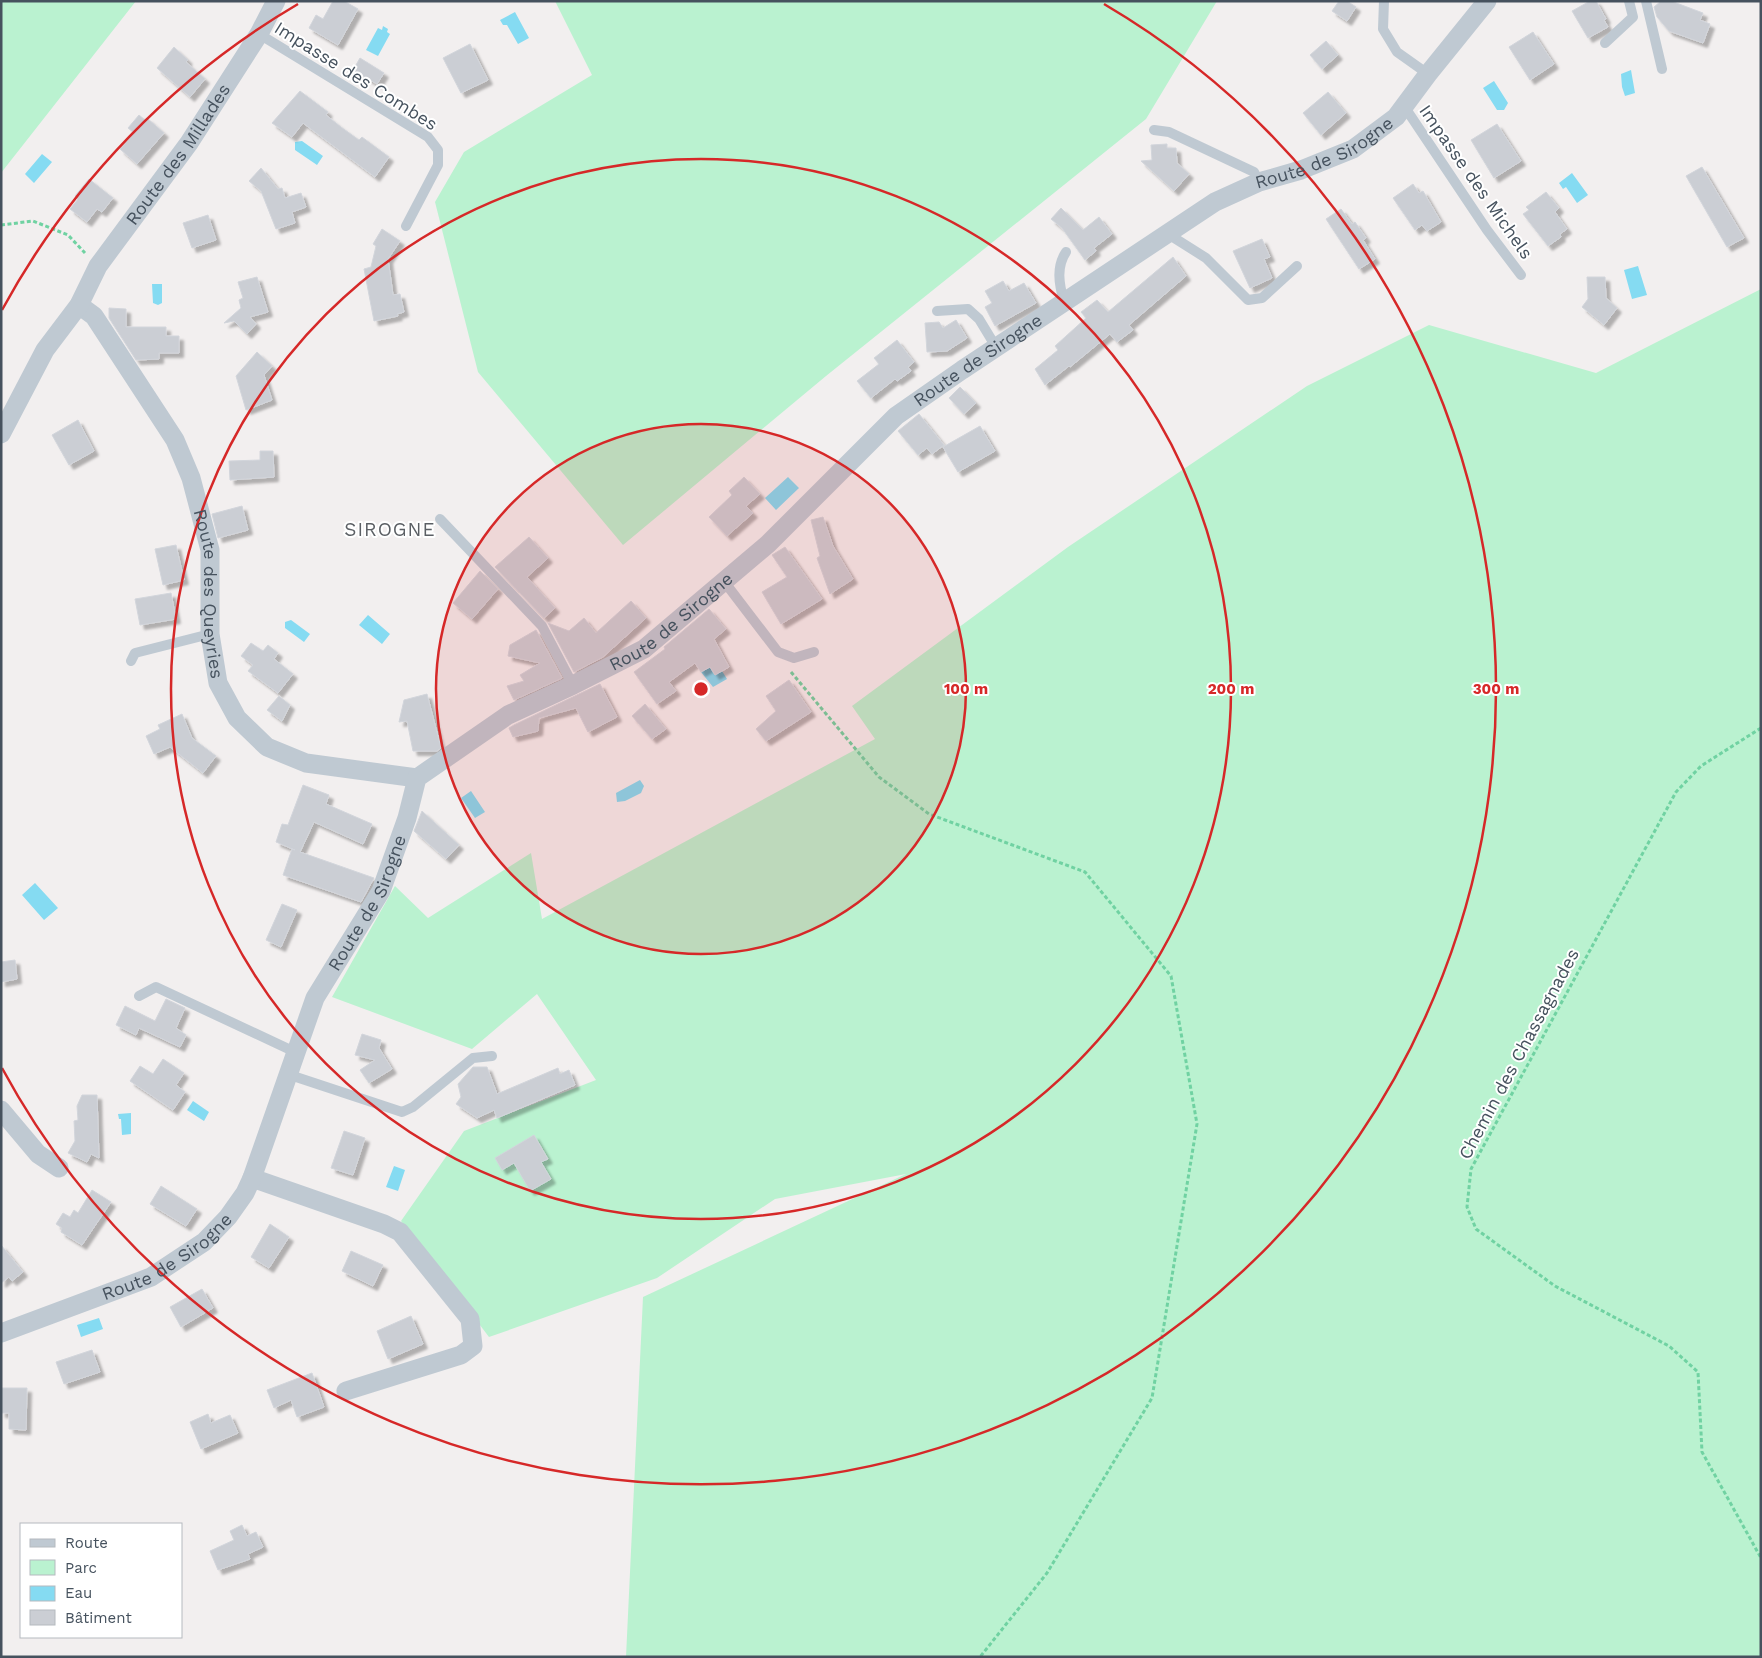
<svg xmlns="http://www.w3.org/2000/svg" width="1762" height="1658" font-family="'Work Sans',sans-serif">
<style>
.green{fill:#baf2d0}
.water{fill:#85dbf2}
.building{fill:#cbced4;stroke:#d2d5db;filter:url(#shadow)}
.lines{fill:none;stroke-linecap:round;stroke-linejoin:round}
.path{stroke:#70d2a2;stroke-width:3;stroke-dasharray:4 2.5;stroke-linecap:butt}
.service{stroke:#bfc9d2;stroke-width:10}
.minor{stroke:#bfc9d2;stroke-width:19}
.ring{fill:none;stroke:#d62828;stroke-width:2.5}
.labels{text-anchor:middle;stroke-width:4;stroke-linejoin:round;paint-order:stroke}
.street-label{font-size:18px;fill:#46525e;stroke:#fff}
.neighbourhood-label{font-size:19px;letter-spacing:1px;fill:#5b5f64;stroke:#fff}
.centre{fill:#d62828;stroke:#fff;stroke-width:2.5}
.ring-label{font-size:15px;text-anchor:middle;font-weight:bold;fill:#d62828;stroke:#fff;stroke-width:4;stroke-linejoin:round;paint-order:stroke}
</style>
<defs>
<filter id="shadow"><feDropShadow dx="4.5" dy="4.5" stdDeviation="1" flood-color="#0004"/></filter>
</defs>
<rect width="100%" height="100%" fill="#f2efef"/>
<path class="green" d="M1 1H136L1 173Z
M555 1H1217L1146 119 826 376 623 545 478 372 435 202 464 152 592 75Z
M1761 289V1657H626L643 1297 906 1174 775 1199 657 1278 489 1337 401 1221 464 1131 596 1080 537 994 472 1049 332 997 395 886 428 918 531 853 542 919 875 739 852 706 1068 547 1307 386 1429 325 1596 373Z"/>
<path class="water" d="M515 12 529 38 518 44 507 25H503L500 20Z
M383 26 388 29 387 32 390 34 378 56 366 50 378 28 382 30Z
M1631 70 1635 93 1625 96 1622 87 1621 74Z
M1494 81 1508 103 1504 110H1497L1483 88Z
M302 141 323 156 317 165 295 150V142Z
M42 154 52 162 34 183 25 174Z
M1572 173 1588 195 1577 203 1566 187 1563 189 1559 183Z
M1638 266 1647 295 1632 299 1624 270Z
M152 284H162V303L158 305 153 303Z
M788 477 799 488 776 510 765 498Z
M368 615 390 634 382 644 359 625Z
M291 620 310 634 304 642 285 628V622Z
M710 667 715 675 722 671 727 679 713 687 701 672Z
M640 780 644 786 641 793 625 801 617 802 616 793Z
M471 791 485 812 475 818 461 798Z
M35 883 58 908 44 920 22 895Z
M193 1101 209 1112 204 1121 187 1110Z
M131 1113V1134L122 1135 121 1119H119L118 1114Z
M394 1166 405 1170 398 1191 386 1187Z
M99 1318 103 1329 81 1337 77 1325Z"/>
<path class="building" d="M333 1H344L358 9 338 45 309 28 316 15 323 19Z
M1339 1H1347L1356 7 1347 21 1332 11Z
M1590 1H1596L1606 19 1604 20 1608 27 1588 38 1572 11Z
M1661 1H1671L1703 13 1700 20 1710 24 1703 43 1669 31 1657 17 1654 7Z
M1533 32 1554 64 1530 80 1509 47Z
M1326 41 1338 55 1322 69 1310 55Z
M470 44 488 80 461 93 443 58Z
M174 47 188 60 186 62 205 79 190 97 157 68Z
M360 58 384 73 377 84 353 70Z
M300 91 328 112 326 115 341 127 359 140 362 137 389 157 375 177 303 123 292 137 272 123Z
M1328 92 1346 113 1321 135 1303 113Z
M139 115 145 120 147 118 164 133 137 164 120 149 134 133 128 128Z
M1497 124 1521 161 1494 178 1471 140Z
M1167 144V148H1176L1177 163 1189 174 1174 191 1141 161 1152 160 1151 145Z
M1702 167 1744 238 1727 247 1686 176Z
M261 168 278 189 282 188 285 198 301 193 306 207 292 212 295 223 276 229 261 191 249 181Z
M89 179 113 198 102 212 97 209 87 222 70 209 78 199 75 196Z
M1413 184 1419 193 1423 191 1441 222 1427 231 1422 225 1415 230 1393 198Z
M1546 192 1559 208 1555 212 1567 229 1560 234 1561 237 1548 246 1523 214 1529 210 1526 207Z
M1061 208 1083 230 1099 217 1112 234 1094 248 1096 251 1085 260 1062 228 1051 219Z
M1341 209 1352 224 1355 222 1366 238 1363 240 1375 259 1359 269 1326 219Z
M208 215 216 240 192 248 183 223Z
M382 229 400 241 388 259 393 295 400 294 404 312 397 314 398 316 374 321 364 269 371 267 376 246 373 244Z
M1262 239 1270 257 1264 259 1272 278 1250 288 1233 251Z
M1173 257 1186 276 1129 325 1133 330 1117 342 1110 334 1070 367 1069 366 1045 385 1035 369 1058 350 1055 346 1086 318 1081 312 1097 300 1108 312Z
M257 277 268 312 250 317 256 324 247 334 234 321 224 323 241 308 239 300 243 298 238 282Z
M1587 277H1605L1606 298 1617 308 1604 325 1582 307 1588 299Z
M1003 281 1009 291 1024 283 1036 303 995 326 985 307 992 303 985 291Z
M109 308 126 309V327H166V336H179V353H159V359L136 360 109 318Z
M956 320 967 338 947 351 927 352 925 323 939 322 943 328Z
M897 340 914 362 908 367 911 371 897 381 895 379 871 398 857 381 879 364 874 358Z
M257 352 272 366 264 375 272 400 246 410 236 376Z
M960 387 976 403 964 414 949 398Z
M919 414 944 445 932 454 927 448 918 455 898 431Z
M78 420 94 451 69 465 52 435Z
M980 426 995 451 958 472 943 447Z
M260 451H273L274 477 230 480 229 461 260 460Z
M744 477 760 494 746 506 753 513 727 536 709 517 732 495 729 491Z
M242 506 248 530 218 538 212 514Z
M823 517 833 546 853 579 830 594 817 558 820 556 811 520Z
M529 537 548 558 527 577 555 608 544 618 495 567Z
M176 545 184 580 163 585 155 549Z
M785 547 822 599 781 624 762 592 787 577 772 555Z
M480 571 498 589 472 619 453 603Z
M171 593 176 619 140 625 135 599Z
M631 601 646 618 603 657 574 672 548 623 569 631 584 618 596 633Z
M709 609 726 629 714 639 729 667 715 675 710 667 701 672 695 663 669 682 676 691 657 704 634 672 665 649 664 647Z
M536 630 562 678 514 700 507 686 524 681 520 675 540 663 508 656 510 645Z
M251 643 263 651 268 645 278 653 274 659 293 674 278 693 248 671 253 665 241 656Z
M789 680 811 712 766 741 756 729 776 711 766 696Z
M600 684 617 717 588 732 576 708 539 718 538 731 513 737 509 728 514 725Z
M427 694 441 748 437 751H413L407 721 399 722 404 700Z
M279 696 290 705 282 721 267 710Z
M645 704 666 729 652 739 632 716Z
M182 714 192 738 216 756 203 773 170 747 154 754 146 736 160 729 158 725Z
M303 785 329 795 326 804 372 824 363 844 314 822 300 852 374 878 361 902 283 875 292 849 295 850 276 842 282 824 288 825Z
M422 811 459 845 446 859 414 831Z
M282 904 297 910 281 947 266 940Z
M15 960 17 979 1 982V962Z
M166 999 185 1008 176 1028 186 1035 180 1047 139 1028 136 1035 116 1025 125 1006 155 1021Z
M362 1034 381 1040 379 1048 392 1069 369 1083 360 1070 375 1060 355 1055Z
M163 1059 184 1073 176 1085 185 1092 173 1110 130 1081 140 1066 153 1074Z
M473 1067H487L497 1094 558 1068 560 1074 569 1070 575 1085 497 1118 494 1110 477 1118 456 1104 461 1097 458 1084Z
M82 1095H97L99 1158 91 1154 87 1162 68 1153 75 1141 74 1121 78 1120 77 1106Z
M344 1131 365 1138 353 1175 331 1168Z
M534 1135 548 1159 541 1162 551 1179 530 1191 514 1163 502 1170 495 1158Z
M161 1186 197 1209 186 1226 150 1204Z
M92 1190 111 1202 82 1245 61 1232 62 1228 56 1224 63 1213 70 1217 74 1210 78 1213Z
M270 1224 289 1237 269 1268 251 1257Z
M1 1245 23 1272 12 1281 9 1277 1 1283Z
M351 1251 383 1265 373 1286 342 1271Z
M202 1289 213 1308 181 1327 170 1307Z
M411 1316 423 1344 388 1359 377 1331Z
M92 1350 100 1372 64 1384 56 1362Z
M312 1373 324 1407 297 1417 291 1400 274 1408 267 1390Z
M1 1388H27L26 1430 9 1429V1413H1Z
M208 1414 211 1423 230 1415 238 1433 201 1449 190 1422Z
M242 1525 247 1536 256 1532 263 1547 248 1554 250 1559 218 1570 210 1551 234 1540 230 1531Z"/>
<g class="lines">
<path class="path" d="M1 225 33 221 68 235 85 253
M791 672 879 777 929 814 1085 872 1171 976 1197 1124 1152 1398 1047 1573 980 1657
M1761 728 1701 766 1676 792 1471 1169 1467 1207 1476 1229 1555 1286 1669 1346 1698 1372 1702 1452 1761 1558"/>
<path class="service" d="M1384 1 1383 29 1397 52 1428 74
M1646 1 1662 69
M259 34 428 137 438 150V165L406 226
M1605 43 1633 17 1629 1
M1404 106 1487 230 1521 275
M1154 130 1169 132 1254 172 1259 182
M1168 234 1206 258 1248 300 1262 298 1297 266
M1064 302C1059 284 1056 267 1066 252
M937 311 968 309 979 319 996 347
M440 519 542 626 573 685
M723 580 778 652 794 658 814 652
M131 661 135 653 210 634
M139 996 156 987 295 1052
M287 1074 402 1112 413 1107 473 1058 492 1056"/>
<g class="minor">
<path id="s1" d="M79 305 94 316 175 440 191 478 210 550V634L218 683 237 718 267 747 306 763 417 778"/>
<path id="s2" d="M1 434 45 350 79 305 98 266 189 143 259 34 276 1"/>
<path d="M1 1110 38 1154 59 1168"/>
<path d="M252 1178 384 1224 400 1232 470 1319 473 1346 461 1355 346 1391"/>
<path id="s3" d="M1 1333 151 1277 204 1242 228 1217 245 1193 252 1178 315 998 381 891 407 818 417 778 508 715 573 685 644 649 768 544 896 416 962 370 1215 202 1259 182 1301 170 1353 149 1396 117 1428 74 1487 1"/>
</g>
</g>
<circle cx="701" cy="689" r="265" fill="#d62828" fill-opacity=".12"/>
<g class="ring">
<circle cx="701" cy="689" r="265"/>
<circle cx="701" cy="689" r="530"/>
<path d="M2 310A795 795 0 0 1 298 4M1104 4A795 795 0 1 1 2 1068"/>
</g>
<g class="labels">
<g class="street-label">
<text transform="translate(356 76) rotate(32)" y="6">Impasse des Combes</text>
<text dy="6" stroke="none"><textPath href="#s3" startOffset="1849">Route de Sirogne</textPath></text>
<text dy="6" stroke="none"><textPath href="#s2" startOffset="332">Route des Millades</textPath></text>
<text transform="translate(1476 182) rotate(55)" y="6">Impasse des Michels</text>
<text dy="6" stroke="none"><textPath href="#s3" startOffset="1444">Route de Sirogne</textPath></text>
<text dy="6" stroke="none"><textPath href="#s1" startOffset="326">Route des Queyries</textPath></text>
<text dy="6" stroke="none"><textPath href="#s3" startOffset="1039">Route de Sirogne</textPath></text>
<text dy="6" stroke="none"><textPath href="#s3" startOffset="604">Route de Sirogne</textPath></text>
<text transform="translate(1519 1054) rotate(-62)" y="6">Chemin des Chassagnades</text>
<text dy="6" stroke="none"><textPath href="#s3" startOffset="184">Route de Sirogne</textPath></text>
</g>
<g class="neighbourhood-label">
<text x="390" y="536">SIROGNE</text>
</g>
</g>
<circle cx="701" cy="689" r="8" class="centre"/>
<g class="ring-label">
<text x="966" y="694">100 m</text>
<text x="1231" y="694">200 m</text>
<text x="1496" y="694">300 m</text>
</g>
<rect width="1762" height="1658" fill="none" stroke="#46525e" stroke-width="5"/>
<rect x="20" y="1523" width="162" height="115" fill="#ffffff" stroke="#b5babf"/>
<rect x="30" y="1539" width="25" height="8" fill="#bfc9d2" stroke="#b5babf"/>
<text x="65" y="1548" font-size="15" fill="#46525e">Route</text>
<rect x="30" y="1560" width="25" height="15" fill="#baf2d0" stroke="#b5babf"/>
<text x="65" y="1573" font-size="15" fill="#46525e">Parc</text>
<rect x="30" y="1586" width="25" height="15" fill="#85dbf2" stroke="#b5babf"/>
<text x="65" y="1598" font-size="15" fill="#46525e">Eau</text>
<rect x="30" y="1610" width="25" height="15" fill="#cbced4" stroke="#b5babf"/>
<text x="65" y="1623" font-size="15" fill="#46525e">Bâtiment</text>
</svg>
